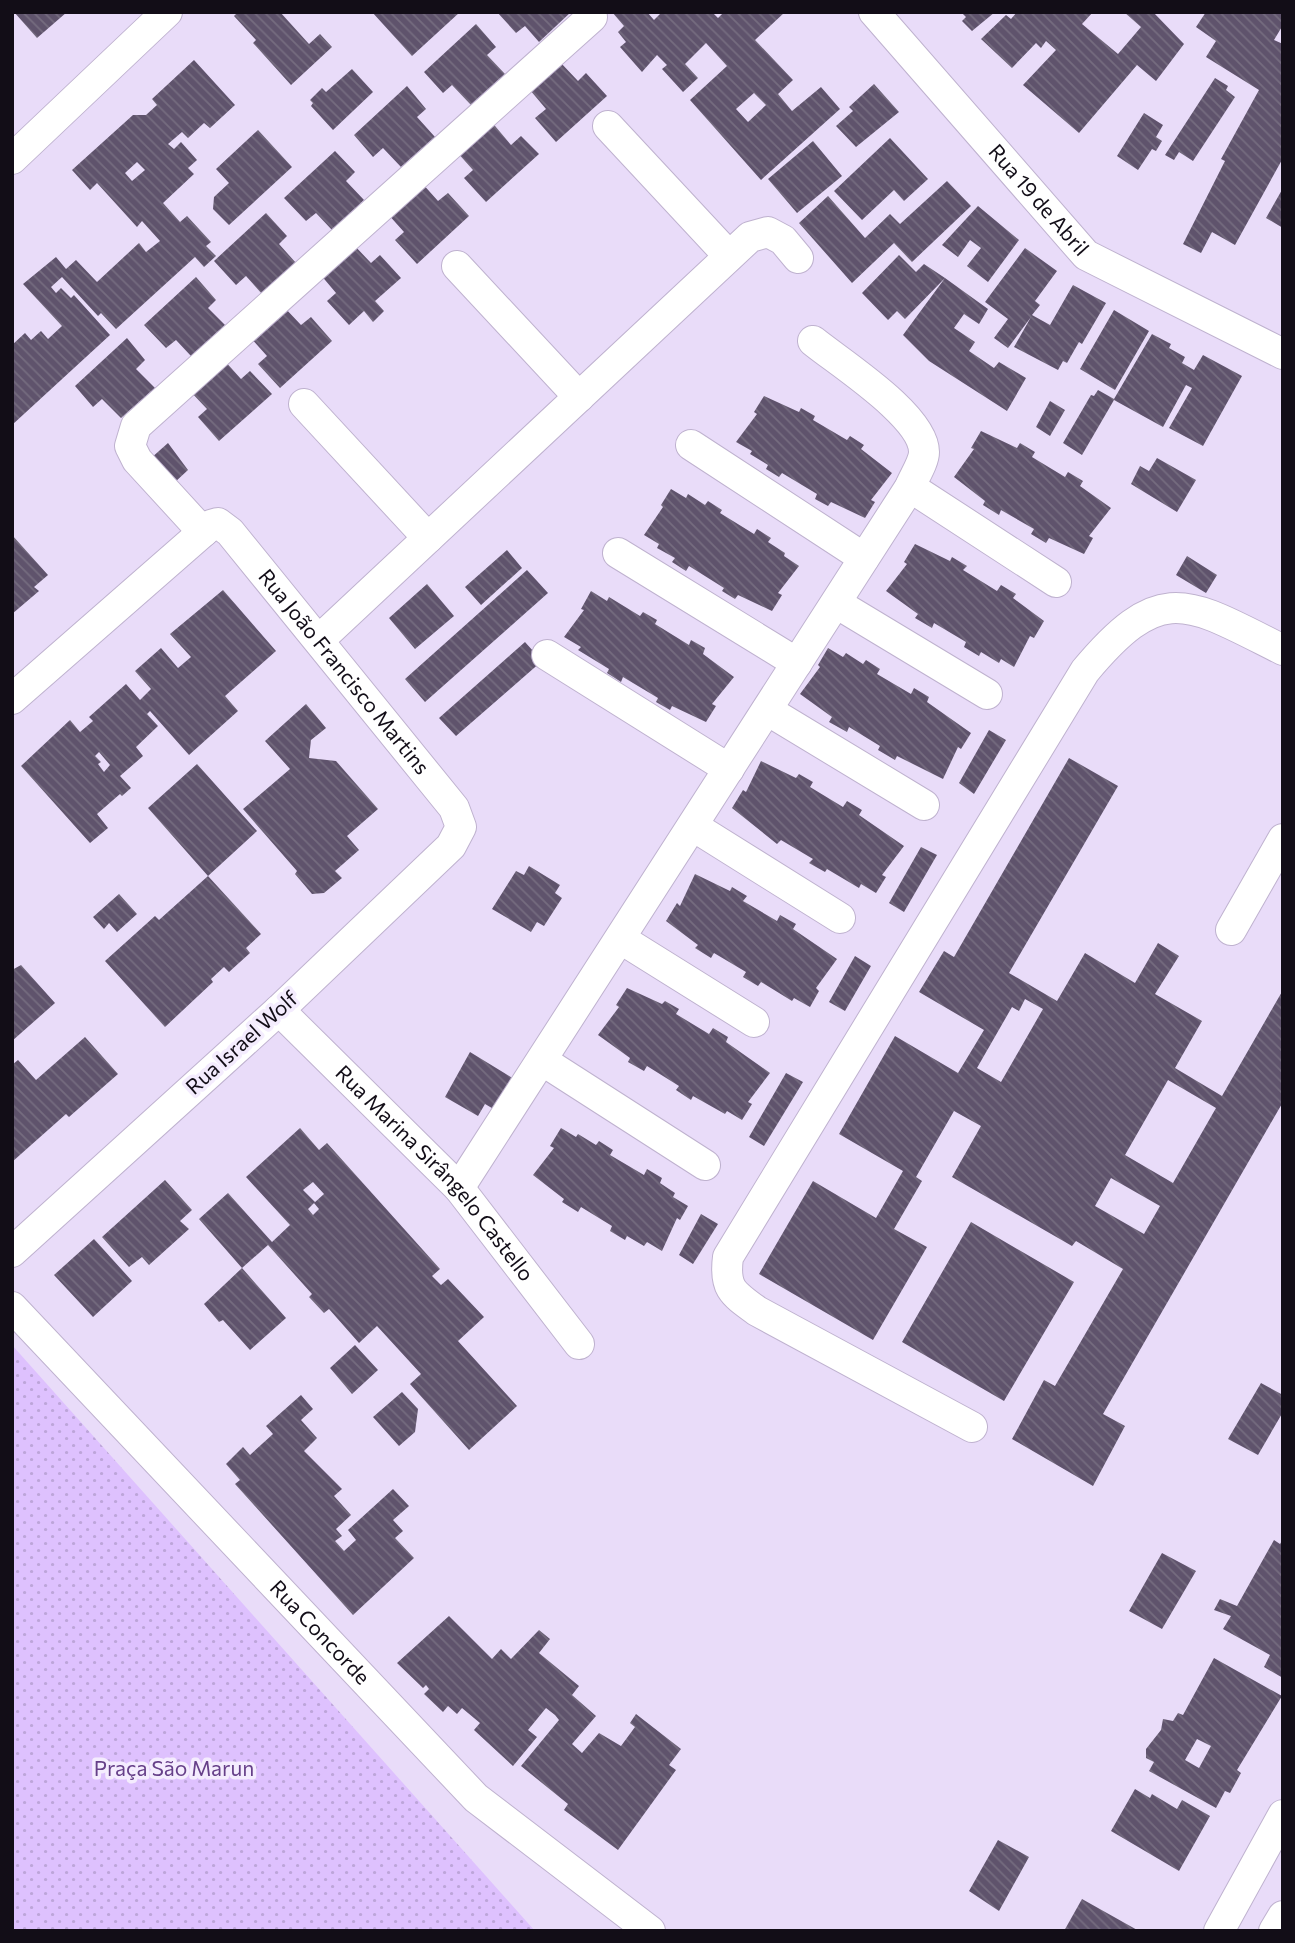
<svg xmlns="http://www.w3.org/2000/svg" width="1295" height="1943" font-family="Commissioner,sans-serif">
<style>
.park{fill:url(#park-dots)}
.building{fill:url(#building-back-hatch);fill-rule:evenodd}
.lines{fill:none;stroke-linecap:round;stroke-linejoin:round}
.minor-casing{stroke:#bfb2cf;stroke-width:32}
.minor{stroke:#fff;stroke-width:30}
.labels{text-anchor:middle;stroke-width:7;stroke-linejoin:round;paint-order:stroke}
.street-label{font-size:21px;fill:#120d17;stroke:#f4ecfe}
.park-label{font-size:21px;fill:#664089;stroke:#f4ecfe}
</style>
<defs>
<pattern id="park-dots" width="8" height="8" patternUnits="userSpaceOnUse" patternTransform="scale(1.75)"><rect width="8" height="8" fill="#dec1fe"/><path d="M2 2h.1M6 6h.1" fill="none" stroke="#bda5d9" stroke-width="1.8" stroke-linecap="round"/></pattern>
<pattern id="building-back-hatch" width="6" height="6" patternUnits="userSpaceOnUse" patternTransform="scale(1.75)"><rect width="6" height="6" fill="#5f536c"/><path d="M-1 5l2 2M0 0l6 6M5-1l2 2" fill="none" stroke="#756c7f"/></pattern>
</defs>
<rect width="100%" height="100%" fill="#e9dcf9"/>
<path class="park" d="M12 1345 535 1931H12Z"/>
<path class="building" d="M14 12H67L37 38Z
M238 12H280L309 44 320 34 332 47 291 85 253 43 256 40 234 16Z
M372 12H460L412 56Z
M497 12H571L539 42 525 26 516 33Z
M612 12H647L654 20 662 12H712L718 18 724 12H785L755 40 793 80 778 94 792 111 821 87 840 109 761 180 690 100 727 66 706 43 685 64 698 78 683 92 662 69 667 65 657 55 642 72 620 47 626 42 618 32 624 26ZM754 93 766 105 748 122 736 109Z
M961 12H995L972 31 962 21 966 17Z
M1017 12H1093L1082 24 1118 54 1141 27 1124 12H1153L1184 44 1156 81 1137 65 1079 133 1023 85 1056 50 1046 41 1041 48 1036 43 1012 68 981 39 1006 15 1011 19Z
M1206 12H1283V25L1274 40 1283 44V158L1235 245 1212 232 1201 253 1183 244 1225 161 1221 159 1259 90 1206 57 1216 41 1196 27Z
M476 24 496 47 487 55 505 74 471 105 452 85 443 93 424 72Z
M194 60 235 105 210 128 204 123 188 138 182 132 168 144 174 149 181 142 197 160 188 168 194 174 163 203 180 222 187 216 211 242 206 246 216 256 204 267 195 257 116 329 101 313 98 316 62 277 51 287 56 293 61 288 71 298 74 295 110 335 12 425V345L25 333 31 340 41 331 48 339 62 326 23 284 56 257 66 269 76 260 97 282 139 243 146 252 160 241 142 221 137 227 97 183 90 190 72 170 133 115H146L157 105 152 99ZM137 162 145 170 132 181 125 173Z
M560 62 578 81 586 73 607 96 556 142 535 118 546 109 530 90Z
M352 69 373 92 333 130 311 106 313 103 310 100 322 88 326 92Z
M1215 78 1228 86 1226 90 1235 97 1193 161 1179 152 1174 160 1165 155Z
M874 84 899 112 856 147 836 126 853 111 849 107Z
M407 86 426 109 417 117 435 137 401 167 383 148 373 157 354 135Z
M1144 113 1163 125 1156 137 1162 141 1156 151 1152 149 1138 170 1117 156Z
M490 120 511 145 521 136 539 154 486 202 464 178 473 170 456 151Z
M258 130 292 167 229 225 213 209 214 197 229 183 216 169Z
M890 138 928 179 904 201 894 190 862 220 834 191Z
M813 141 842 176 797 213 768 179Z
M335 151 355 172 346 181 364 200 332 230 316 213 306 221 284 198Z
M947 181 971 206 912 262 894 243 852 283 799 223 828 196 865 238 890 214 900 224Z
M421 182 438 201 448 193 469 216 417 264 395 240 404 232 387 213Z
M1283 188V228L1266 218Z
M978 206 1019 240 988 282 967 266 981 248 970 240 958 257 942 245Z
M266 213 287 236 279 244 296 263 262 294 246 276 236 285 214 261Z
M353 244 371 263 380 255 401 278 375 301 384 311 373 322 364 311 349 325 327 301 336 293 320 274Z
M1025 248 1057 271 1035 301 1040 305 1032 315 1050 325 1073 285 1106 303 1082 344 1079 342 1067 363 1063 361 1058 370 1014 347 1031 317 1008 348 994 338 1008 319 985 302Z
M899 255 916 272 924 264 945 278 905 319 897 311 888 320 862 293Z
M196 277 216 300 208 308 225 325 191 356 176 340 166 348 144 325Z
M945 278 988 309 979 324 964 314 954 328 975 342 969 351 994 368 999 362 1026 378 1007 411 929 361 903 335Z
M284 307 301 325 311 317 332 341 280 388 258 364 267 356 250 337Z
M1114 310 1149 331 1115 390 1080 369Z
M1152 334 1171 344 1169 348 1185 357 1182 363 1194 370 1203 355 1242 376 1203 446 1169 428 1192 388 1186 385 1163 427 1114 400 1082 455 1063 443 1091 395 1094 396 1098 390 1114 399Z
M127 338 145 360 136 369 155 388 121 418 102 399 93 407 75 386Z
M224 360 241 379 250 371 272 394 219 441 198 417 207 409 190 391Z
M764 396 799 412 801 408 815 416 813 420 847 440 850 436 864 445 861 449 892 473 871 500 875 502 865 518 831 502 828 506 815 499 817 494 782 473 779 477 766 469 768 465 750 454 752 451 736 442 757 414 754 412Z
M1050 401 1065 410 1050 436 1036 427Z
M981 431 1017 448 1020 443 1035 452 1032 457 1065 477 1068 472 1083 481 1080 486 1111 508 1089 536 1093 538 1084 554 1049 538 1046 543 1031 534 1034 529 1001 510 999 515 983 505 985 501 954 477 974 449 971 448Z
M168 443 188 470 174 483 150 459Z
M1157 458 1196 480 1177 512 1131 484 1140 466 1149 471Z
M671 489 686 498 688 494 705 505 708 501 722 510 720 513 754 534 757 529 771 538 768 542 785 553 784 556 799 566 778 593 782 595 772 611 738 595 735 599 722 591 724 588 689 566 686 571 672 562 675 558 657 548 659 544 644 535 663 507 661 505Z
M12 535 48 575 34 587 39 591 12 614Z
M915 544 950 561 952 557 967 566 963 570 997 591 1001 585 1016 594 1013 598 1044 621 1034 638 1030 636 1014 667 1001 659 999 663 981 652 979 656 964 647 966 642 934 623 932 628 915 618 918 614 886 591 907 564 904 562Z
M507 550 522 568 481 605 465 587Z
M1187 556 1217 575 1206 593 1176 575Z
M527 570 548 593 425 702 405 679Z
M427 584 454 616 415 649 389 618Z
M223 590 276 651 225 696 238 711 189 755 150 711 147 714 158 726 136 747 143 756 120 776 131 788 122 796 120 794 97 814 108 828 90 843 21 766 70 720 80 732 93 721 89 717 126 684 140 700 151 689 135 671 161 648 178 668 191 657 170 634ZM99 752 110 765 104 772 98 764 101 762 95 756Z
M591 591 607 601 609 597 640 616 643 612 657 620 655 624 689 645 691 640 705 648 703 654 734 677 712 704 716 706 706 722 672 706 670 710 656 702 658 698 623 677 621 682 607 673 609 669 578 650 581 647 564 637 584 610 581 609Z
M525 642 542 661 456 736 439 718Z
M828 648 843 657 846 653 863 664 866 660 880 669 877 674 911 694 914 688 929 697 927 702 971 733 961 749 958 747 943 779 897 756 895 760 878 750 880 746 849 727 847 732 829 722 832 717 800 694 820 667 818 665Z
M306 704 326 728 311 740 309 758 336 761 378 809 347 836 359 850 335 871 342 878 324 893 312 894 295 874 297 871 243 809 290 769 265 741Z
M989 730 1006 740 974 794 959 783Z
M1069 758 1118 786 1009 973 1057 1001 1085 953 1135 983 1158 943 1179 956 1155 994 1202 1021 1175 1068 1222 1096 1283 990V1102L1103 1414 1125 1426 1093 1486 1012 1439 1044 1380 1055 1386 1123 1269 1076 1241 1072 1246 952 1177 981 1126 954 1111 916 1177 922 1181 894 1229 927 1247 873 1340 759 1274 813 1181 876 1218 903 1171 839 1134 895 1036 958 1073 984 1030 919 992 944 951 954 957ZM1025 999 1043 1009 1001 1082 977 1068 1012 1007 1019 1011ZM1168 1080 1216 1108 1173 1183 1125 1155ZM1111 1178 1160 1206 1144 1234 1095 1206Z
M761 761 796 778 799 774 813 782 810 787 843 807 847 801 862 810 859 815 904 846 882 875 886 877 876 893 861 884 859 888 827 869 825 872 809 863 813 859 781 840 777 844 732 808 743 790 746 792Z
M197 764 257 831 208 876 148 808Z
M921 847 937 855 904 912 889 903Z
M529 866 560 885 555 893 562 898 544 926 537 922 531 932 492 909 516 871 524 875Z
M695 874 730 891 732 887 747 896 743 901 777 921 780 915 796 924 793 929 837 959 816 988 819 991 810 1007 794 998 792 1001 761 982 758 986 743 977 746 972 714 953 711 958 695 948 698 945 666 921 677 903 680 906Z
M208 876 261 934 246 948 250 953 229 972 224 967 211 979 213 982 165 1027 105 961 155 916 159 920Z
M119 894 137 914 117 932 109 923 104 929 93 917Z
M855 956 871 966 845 1011 829 1002Z
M21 965 55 1003 12 1041V970Z
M627 988 662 1004 665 1001 679 1009 676 1014 709 1034 713 1028 728 1037 726 1042 770 1073 748 1102 752 1104 742 1120 727 1111 725 1114 693 1096 691 1100 676 1090 679 1086 647 1066 644 1071 628 1062 630 1058 598 1035 619 1007 616 1005Z
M85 1037 118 1074 69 1117 66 1114 12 1162V1065L18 1060 36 1080Z
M470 1052 514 1079 497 1111 485 1104 478 1116 445 1097Z
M786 1073 803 1082 764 1146 749 1137Z
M300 1128 319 1150 327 1143 440 1269 432 1276 441 1285 448 1279 484 1317 458 1341 517 1406 469 1450 410 1384 421 1374 377 1326 359 1343 329 1309 324 1313 309 1297 312 1294 268 1245 242 1268 286 1318 250 1350 223 1320 219 1322 204 1304 242 1268 199 1219 228 1193 272 1242 290 1225 246 1177ZM313 1182 324 1194 314 1203 319 1209 313 1215 308 1209 315 1202 303 1190Z
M561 1128 576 1137 578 1134 596 1145 599 1141 613 1150 610 1155 644 1175 647 1169 662 1178 660 1183 675 1193 673 1197 688 1206 680 1220 677 1218 662 1251 647 1242 644 1246 627 1236 625 1240 610 1231 612 1226 581 1207 578 1212 562 1202 564 1199 533 1175 554 1148 550 1146Z
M165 1180 192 1210 180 1221 189 1229 149 1265 142 1257 129 1267 102 1237Z
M701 1214 718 1224 693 1264 679 1255Z
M971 1222 1074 1282 1004 1401 902 1342Z
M94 1239 132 1281 93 1317 54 1275Z
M355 1345 378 1370 352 1394 330 1368Z
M1261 1383 1283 1395V1412L1258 1455 1228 1439Z
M402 1392 418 1409 415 1432 399 1446 373 1417Z
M301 1395 313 1409 301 1420 317 1438 304 1451 342 1489 334 1496 351 1515 336 1529 342 1536 335 1541 344 1551 356 1540 348 1530 393 1489 409 1506 393 1520 403 1531 395 1538 414 1558 353 1615 235 1484 240 1480 226 1464 243 1447 250 1455 273 1434 266 1426Z
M1283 1539V1678L1264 1667 1270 1655 1223 1629 1231 1616 1214 1610 1220 1599 1237 1606 1274 1540 1280 1544Z
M1162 1553 1196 1571 1162 1629 1129 1611Z
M449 1616 492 1659 501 1649 511 1659 539 1630 550 1639 539 1653 579 1686 572 1695 596 1716 572 1744 582 1753 599 1733 621 1746 635 1727 630 1723 636 1714 681 1749 669 1765 676 1770 618 1850 564 1810 568 1804 521 1766 559 1720 555 1715 546 1708 528 1730 537 1737 513 1766 474 1730 480 1723 462 1708 457 1714 448 1706 443 1712 424 1694 429 1689 426 1685 423 1688 397 1663Z
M1214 1658 1282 1696 1237 1770 1241 1773 1230 1793 1225 1791 1216 1808 1149 1771 1154 1762 1146 1758V1749L1161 1730 1163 1719 1173 1721 1178 1713 1183 1715ZM1197 1739 1211 1746 1199 1768 1185 1760Z
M1135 1789 1150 1798 1152 1794 1177 1809 1182 1800 1210 1816 1179 1871 1111 1831Z
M998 1840 1029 1857 999 1911 969 1891Z
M1082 1899 1139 1931H1064Z"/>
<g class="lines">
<g class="minor-casing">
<g id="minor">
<path id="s1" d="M874 12 1086 255 1283 354"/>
<path d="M608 126 729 256"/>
<path d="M12 159 167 12"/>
<path d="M457 266 579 397"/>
<path d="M304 404 428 538"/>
<path d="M691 445 864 558"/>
<path d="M910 487 1056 582"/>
<path d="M203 532 137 460 130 446 136 426 592 17"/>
<path d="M618 553 797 663"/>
<path d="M836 603 987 694"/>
<path d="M319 640 750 237 768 232 783 240 798 258"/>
<path d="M547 655 729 769"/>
<path id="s2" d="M12 699 211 525 218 523 230 532 454 808 461 827 451 846 279 1010 12 1252"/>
<path d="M767 710 924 805"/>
<path d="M693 826 840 918"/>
<path d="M1231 930 1283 839"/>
<path d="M621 939 754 1022"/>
<path id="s3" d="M279 1010 459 1188 579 1344"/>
<path d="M543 1061 705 1165"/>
<path d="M459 1188 910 487C914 477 924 462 924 452 924 416 840 363 813 341"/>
<path id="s4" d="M12 1307 476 1798 650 1931"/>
<path d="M972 1427 757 1311C732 1293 724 1288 728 1257L1085 671C1162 579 1187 602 1283 650"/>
<path d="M1219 1931 1283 1815"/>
<path d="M1274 1931 1283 1916"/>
</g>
</g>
<use href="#minor" class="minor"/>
</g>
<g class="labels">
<g class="street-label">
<text dy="7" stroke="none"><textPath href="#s1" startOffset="250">Rua 19 de Abril</textPath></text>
<text dy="7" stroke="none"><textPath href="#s2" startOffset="467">Rua João Francisco Martins</textPath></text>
<text transform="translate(242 1043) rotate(-42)" y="7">Rua Israel Wolf</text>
<text dy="7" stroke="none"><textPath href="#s3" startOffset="226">Rua Marina Sirângelo Castello</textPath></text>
<text dy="7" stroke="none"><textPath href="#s4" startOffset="448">Rua Concorde</textPath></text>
</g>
<g class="park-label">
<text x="174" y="1776">Praça São Marun</text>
</g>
</g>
<rect width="1295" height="1943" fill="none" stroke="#120d17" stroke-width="28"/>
</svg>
